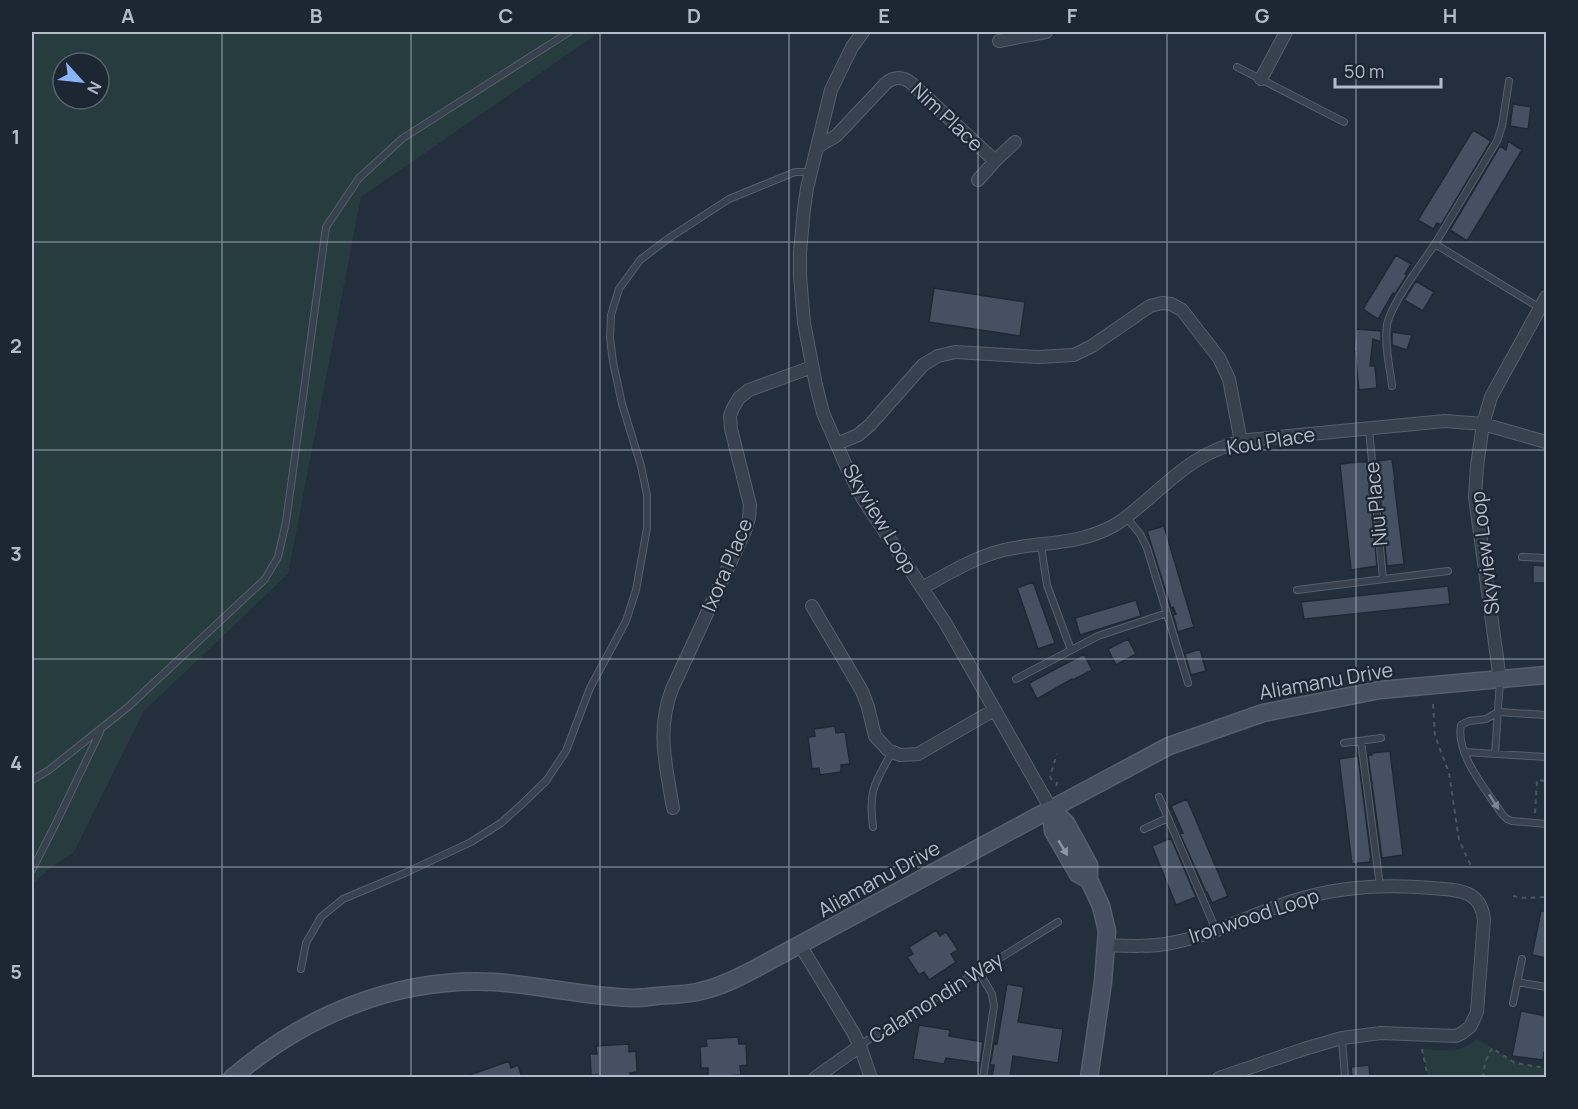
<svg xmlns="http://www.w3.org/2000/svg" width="1578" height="1109" font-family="Manrope,sans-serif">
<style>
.green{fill:#263c3f;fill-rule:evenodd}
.building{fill:#455162;stroke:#1f2835;stroke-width:1.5}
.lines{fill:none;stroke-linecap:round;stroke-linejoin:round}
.lane-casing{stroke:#565f6c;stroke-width:8}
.street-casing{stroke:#565f6c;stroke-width:14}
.secondary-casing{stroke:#565f6c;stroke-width:19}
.path{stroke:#44595c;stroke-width:2;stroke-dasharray:4.5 4.5;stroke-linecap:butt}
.lane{stroke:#38414e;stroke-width:6}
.street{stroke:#38414e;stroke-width:12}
.secondary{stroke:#465061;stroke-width:16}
.oneway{fill:#7c8592}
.oneway2{fill:#8e96a5}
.grid{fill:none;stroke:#b4bcc9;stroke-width:1.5;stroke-opacity:0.55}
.labels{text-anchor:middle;stroke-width:4.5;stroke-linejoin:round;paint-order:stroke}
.street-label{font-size:20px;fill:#b4bcc9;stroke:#1d2633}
.neatline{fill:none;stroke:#b4bcc9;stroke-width:2}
.grid-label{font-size:20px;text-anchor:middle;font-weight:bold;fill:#b4bcc9}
</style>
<rect width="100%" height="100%" fill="#242f3e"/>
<path class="green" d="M32 32H600L361 197 288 574 144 711 74 852 49 869 32 884ZM63 63H99V99H63Z
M1477 1039 1515 1063 1546 1068V1077H1428L1422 1049C1442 1050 1461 1054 1477 1039Z"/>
<path class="building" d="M1513 104 1531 107 1528 129 1510 126Z
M1473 130 1491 141 1441 225 1437 223 1433 229 1418 220Z
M1508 141 1522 150 1467 241 1450 230 1500 146 1506 150Z
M1396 255 1411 264 1405 274 1407 275 1395 294 1393 293 1378 319 1363 309Z
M1416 281 1434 292 1423 311 1404 300Z
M934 288 1025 302 1020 336 929 322Z
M1356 329 1381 331V342L1373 339 1370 366H1375L1377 388 1359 390 1355 351H1354Z
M1392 332 1412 335 1407 350 1392 345Z
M1392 459 1395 481H1394L1404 564 1387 566 1377 461Z
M1358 462H1367L1377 566 1351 570 1340 464Z
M1164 526 1194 627 1178 632 1173 615 1176 614 1173 607 1171 608 1147 531Z
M1533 565 1546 566V583H1533Z
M1033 582 1055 643 1038 649 1017 588Z
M1448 586 1450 604 1304 619 1301 602Z
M1136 600 1141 616 1080 635 1075 618Z
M1128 639 1136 654 1116 665 1108 649Z
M1200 649 1206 671 1191 675 1185 654Z
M1084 654 1092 670 1073 680 1072 679 1037 699 1029 683Z
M835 726 836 733 845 732 850 764 841 765V772L820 775 819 768 812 769 808 737 815 736 814 729Z
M1390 751 1403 855 1382 858 1368 755H1372V753Z
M1358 756 1371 859H1370V862L1352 864 1339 759Z
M1187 799 1228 896 1212 903 1207 892H1206L1180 834 1183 833 1171 806Z
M1171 838 1196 897 1176 905 1152 846Z
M1541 911H1546V958L1532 955Z
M936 930 940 936 946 932 958 950 951 954 956 962 929 980 924 972 919 975 907 957 913 954 909 947Z
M1007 984 1024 987 1018 1022 1063 1029 1058 1063 1013 1056 1010 1077H992L994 1065H990L994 1043 997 1044Z
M1521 1011 1546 1016V1052H1544L1543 1060 1512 1056Z
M919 1025 950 1030 949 1036 983 1042 980 1063 946 1058 944 1064 913 1059Z
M738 1037 739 1044H746L747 1065 740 1066 741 1075 708 1077V1068H701L700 1047 707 1046 706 1039Z
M629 1044V1052L636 1051 637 1072 630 1073 631 1077H598V1075H591L590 1054H597L596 1046Z
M509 1061 511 1068 518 1065 522 1077H467V1076Z
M1369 1065 1370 1077H1352L1351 1067Z"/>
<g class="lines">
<g class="lane-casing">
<path id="lane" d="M1237 67 1344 122
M1509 81 1502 126 1497 141 1435 244 1540 308
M1392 386C1390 367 1384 345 1387 325 1391 304 1422 263 1435 244
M1369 429 1383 579
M1126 517 1140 534 1147 548 1188 683
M1041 545 1047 585 1071 650
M1522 557 1546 558
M1297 590 1448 571
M1016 679 1098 636 1167 613
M1546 715 1498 712 1486 719 1469 721 1461 725C1455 754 1487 791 1502 814L1507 819 1512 821 1546 824
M1361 741 1380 886
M1344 743 1381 738
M1464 752 1546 757
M1495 754 1500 680
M32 780 49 770 128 707 265 579 278 557 286 522 326 227 359 178 403 138 569 32
M1159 797 1216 930
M873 827C868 790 875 783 892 752
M1144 829 1168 818
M32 870 56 823 100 732
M301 969 306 943 321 917 343 899 405 873 471 842 501 823 520 806 546 781 566 751 590 688 626 621 636 590 647 528V495L641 466 622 404 613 362 610 338 611 315 619 289 640 260 669 238 729 199 795 172H810
M979 972 992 994 994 1006 983 1078
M1517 982 1546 987
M1513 1003 1522 959
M1342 1039 1345 1078
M860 1045 1058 922"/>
</g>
<g class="street-casing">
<path id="street" d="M863 32 852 47 831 90 807 188 804 209 800 252V276L804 323 816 385 823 413 847 468 863 499 946 624 1051 809
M999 41 1046 32
M1261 79 1286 32
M817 147 836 136 886 83C894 77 902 76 911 83L995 161 978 180
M995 161 1015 142
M837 444 858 435 870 425 923 365 938 356 955 352 1038 357 1074 355 1092 346 1150 306 1162 303 1171 304 1182 310 1219 358 1229 379 1241 442
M922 588C949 573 975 557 1004 550 1044 541 1077 546 1115 525 1127 518 1137 508 1147 500 1180 471 1203 449 1248 440L1445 421 1483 424 1546 442
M812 606 862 691 868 707 875 736 888 750 900 755 918 754 994 710
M1500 680 1475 497 1477 466 1483 424 1491 397 1546 297
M673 808C666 765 656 731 672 689L745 531 749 518 750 505 731 429 730 416 733 408 739 398 749 390 812 367
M800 945 853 1032 860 1046 871 1078
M1107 945C1128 946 1150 947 1171 943 1215 935 1254 913 1296 900 1340 886 1387 884 1432 888 1457 890 1481 889 1484 920L1477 1012 1473 1021 1470 1027 1462 1033 1456 1036 1381 1033 1342 1038 1304 1049 1219 1078
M815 1078 860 1046"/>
</g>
<g class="secondary-casing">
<path id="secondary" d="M1051 809 1066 823 1089 865V880L1101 906 1107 931 1103 982 1089 1078
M1051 809 1053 831 1078 874 1089 880
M232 1078C305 1015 397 977 494 982 540 985 587 997 634 998 646 998 658 995 670 995 681 994 691 994 701 991 723 986 744 975 764 964L1051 809 1169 746 1263 713 1380 690 1546 675"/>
</g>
<path class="path" d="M1433 704 1435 736 1449 773 1459 840 1472 868
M1056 786 1057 783 1051 779 1050 776 1057 754
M1535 813 1537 780 1546 781
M1513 896 1523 898 1546 897
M1422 1049 1428 1078
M1483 1078 1485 1062 1492 1048 1515 1063 1546 1068"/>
<use href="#lane" class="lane"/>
<use href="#street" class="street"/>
<use href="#secondary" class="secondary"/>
</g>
<defs><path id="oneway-solid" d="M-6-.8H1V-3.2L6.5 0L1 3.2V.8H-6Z" transform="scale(1.5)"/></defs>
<use class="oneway" href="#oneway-solid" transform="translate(1494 802) rotate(57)"/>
<use class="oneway2" href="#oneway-solid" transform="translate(1063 848) rotate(59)"/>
<path class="grid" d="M222 32V1078M411 32V1078M600 32V1078M789 32V1078M978 32V1078M1167 32V1078M1356 32V1078M32 242H1546M32 450H1546M32 659H1546M32 867H1546"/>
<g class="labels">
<g class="street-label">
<text transform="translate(947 117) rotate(43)" y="7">Nim Place</text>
<text transform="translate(1271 441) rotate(-9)" y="7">Kou Place</text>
<text transform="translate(1376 504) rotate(-96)" y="7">Niu Place</text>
<text transform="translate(880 519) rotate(59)" y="7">Skyview Loop</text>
<text transform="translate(1485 553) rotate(-97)" y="7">Skyview Loop</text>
<text transform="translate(727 565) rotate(-67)" y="7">Ixora Place</text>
<text transform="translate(1326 681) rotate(-10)" y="7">Aliamanu Drive</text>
<text transform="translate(879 879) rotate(-29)" y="7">Aliamanu Drive</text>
<text transform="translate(1254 916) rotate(-18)" y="7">Ironwood Loop</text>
<text transform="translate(936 998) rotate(-32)" y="7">Calamondin Way</text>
</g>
</g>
<rect width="1578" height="1109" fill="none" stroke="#1d2633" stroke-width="66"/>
<g transform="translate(81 81) rotate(117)"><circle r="28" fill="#1d2633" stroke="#59626f" stroke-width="1.5"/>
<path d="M0-4.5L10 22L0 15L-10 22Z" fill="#8ab4f8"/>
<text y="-9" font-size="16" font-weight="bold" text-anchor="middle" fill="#b4bcc9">N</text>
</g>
<path d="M1335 78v9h106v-9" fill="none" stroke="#b4bcc9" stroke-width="3"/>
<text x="1344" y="78" font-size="18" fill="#b4bcc9" stroke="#1d2633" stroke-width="4.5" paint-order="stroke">50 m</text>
<rect x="33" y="33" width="1512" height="1043" class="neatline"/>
<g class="grid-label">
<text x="128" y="23">A</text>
<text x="316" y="23">B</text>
<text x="506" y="23">C</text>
<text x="694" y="23">D</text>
<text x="884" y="23">E</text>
<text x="1072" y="23">F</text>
<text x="1262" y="23">G</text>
<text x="1450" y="23">H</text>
<text x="16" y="144">1</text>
<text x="16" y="353">2</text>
<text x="16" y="561">3</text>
<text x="16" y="770">4</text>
<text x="16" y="979">5</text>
</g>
</svg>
